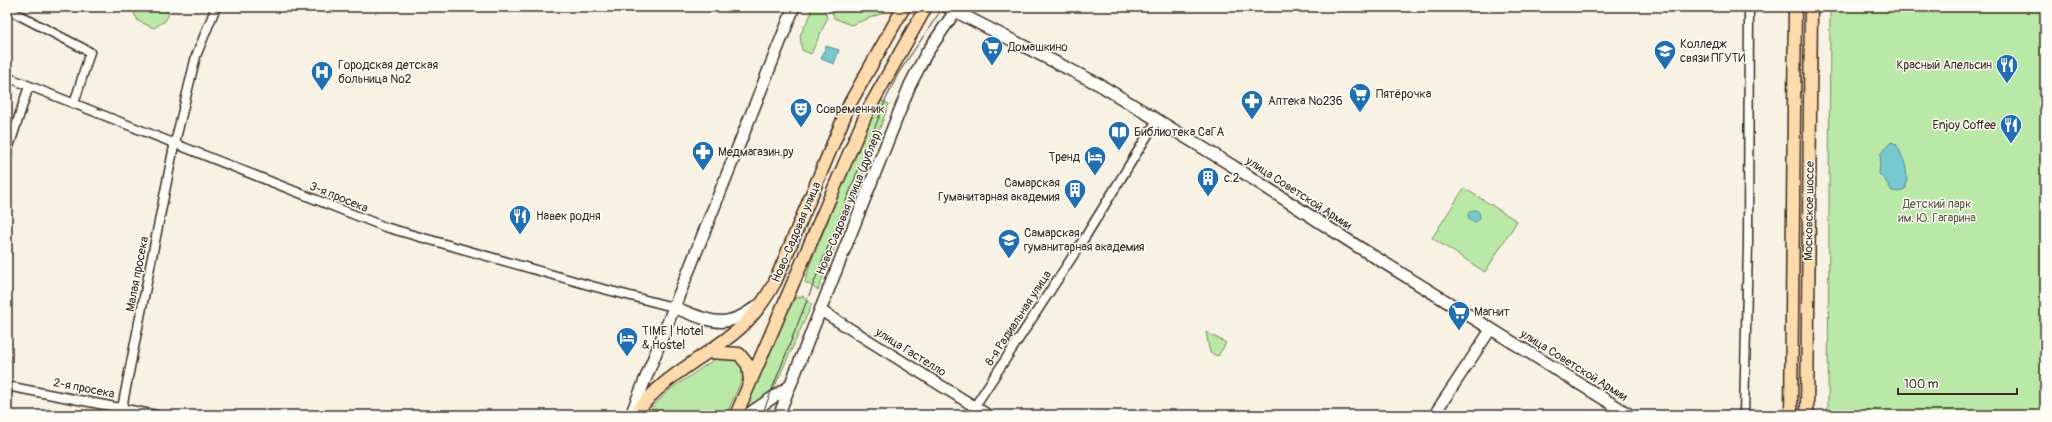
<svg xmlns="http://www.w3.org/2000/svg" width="2052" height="422" font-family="Pangolin,sans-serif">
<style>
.green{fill:#bae9a7;stroke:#7a8a62}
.water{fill:#77c8cf;stroke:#5f8988}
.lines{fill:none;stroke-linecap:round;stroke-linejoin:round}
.minor-casing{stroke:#3b2a1e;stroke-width:11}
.tertiary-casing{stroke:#3b2a1e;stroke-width:13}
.secondary-casing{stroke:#3b2a1e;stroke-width:14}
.primary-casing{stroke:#3b2a1e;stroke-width:15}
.minor{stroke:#fdfcf7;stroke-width:8}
.tertiary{stroke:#fdfcf7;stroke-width:10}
.secondary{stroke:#fdfcf7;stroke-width:11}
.primary{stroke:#fedbac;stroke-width:12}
.tram{stroke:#3b2a1e;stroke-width:1}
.labels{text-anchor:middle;stroke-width:3;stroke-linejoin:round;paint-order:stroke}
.poi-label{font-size:12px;fill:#3b2a1e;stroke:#fdfcf7;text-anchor:start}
.street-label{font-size:12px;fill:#3b2a1e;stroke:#fdfcf7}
.park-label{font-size:12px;fill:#5b5a40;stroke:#fdfcf7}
</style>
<rect width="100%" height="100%" fill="#f8f2e4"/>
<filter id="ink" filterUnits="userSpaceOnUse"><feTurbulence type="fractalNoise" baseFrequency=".025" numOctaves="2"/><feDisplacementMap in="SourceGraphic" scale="8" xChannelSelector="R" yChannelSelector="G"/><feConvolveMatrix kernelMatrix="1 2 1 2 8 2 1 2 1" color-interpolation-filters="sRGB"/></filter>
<g filter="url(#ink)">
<path class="green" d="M131 7H161L169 14 165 21 154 28 138 21Z
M810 7H824L827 19 811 54 802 50 800 35 811 14Z
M831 7H883V13L851 25 834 18Z
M1830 7H2045V415H1828Z
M880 100 889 104 818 290 805 282 810 264 872 114Z
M1464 188 1517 221 1485 272 1432 238Z
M803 296 812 304 762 415H742L791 300Z
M1206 332 1226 343 1218 356 1210 353Z
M721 355 730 356 741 362 745 373 726 415H645L668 391Z"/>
<path class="water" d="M826 46 839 50 834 64 821 59Z
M1891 142 1896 144C1904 158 1909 172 1906 188L1899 192 1892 191 1883 177 1879 174 1881 153Z
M1468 216a6 6 0 1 1 12 0a6 6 0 1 1-12 0Z"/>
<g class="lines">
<g class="minor-casing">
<path id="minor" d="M7 9 90 52 74 104
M7 77 385 227 592 286 673 307
M7 153 29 86
M7 386 156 415
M975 406 1082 242 1157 120
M122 408 173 151 196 56 216 7
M1744 415 1748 244 1749 7"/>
</g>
<g class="tertiary-casing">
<path id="tertiary" d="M820 310 988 415
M779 415 790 386
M1434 415 1491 329"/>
</g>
<g class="secondary-casing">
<path id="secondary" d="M947 7 1100 85 1236 168 1357 246 1630 415
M673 307C708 320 724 332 757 306
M631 415 794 7
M747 415 790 386 910 85 926 54 958 7"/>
</g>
<g class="primary-casing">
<path id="primary" d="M709 352 739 354 748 365 750 380
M635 415C659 379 700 360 733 334 751 320 764 302 775 282L850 103 904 7
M736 415 867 112 926 7
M1791 415 1795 7
M1807 415 1811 7"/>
</g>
<use href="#minor" class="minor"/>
<use href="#tertiary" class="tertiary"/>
<use href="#secondary" class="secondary"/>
<use href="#primary" class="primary"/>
<path class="tram" d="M762 415 886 99 898 74 943 7"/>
</g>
</g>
<defs>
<g id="supermarket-pin" transform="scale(1.15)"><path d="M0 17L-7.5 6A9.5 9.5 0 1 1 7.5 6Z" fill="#1f6fb2" stroke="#fdfcf7"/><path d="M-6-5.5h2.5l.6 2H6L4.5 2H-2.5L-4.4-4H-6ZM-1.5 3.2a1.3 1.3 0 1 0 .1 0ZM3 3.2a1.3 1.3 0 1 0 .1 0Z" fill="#fff"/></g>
<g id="university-pin" transform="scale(1.15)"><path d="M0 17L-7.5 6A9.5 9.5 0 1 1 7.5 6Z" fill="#1f6fb2" stroke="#fdfcf7"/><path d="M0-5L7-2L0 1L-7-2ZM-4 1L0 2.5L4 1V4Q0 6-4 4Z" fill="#fff"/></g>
<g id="restaurant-pin" transform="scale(1.15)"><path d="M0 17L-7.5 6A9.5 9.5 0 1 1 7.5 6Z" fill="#1f6fb2" stroke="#fdfcf7"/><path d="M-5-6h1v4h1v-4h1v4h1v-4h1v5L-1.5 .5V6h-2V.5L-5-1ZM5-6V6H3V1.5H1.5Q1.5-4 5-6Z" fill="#fff"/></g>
<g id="hospital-pin" transform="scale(1.15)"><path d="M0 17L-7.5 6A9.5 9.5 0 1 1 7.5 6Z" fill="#1f6fb2" stroke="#fdfcf7"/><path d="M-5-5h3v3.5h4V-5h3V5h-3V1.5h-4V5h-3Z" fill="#fff"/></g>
<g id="pharmacy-pin" transform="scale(1.15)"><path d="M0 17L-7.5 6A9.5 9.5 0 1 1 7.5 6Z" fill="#1f6fb2" stroke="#fdfcf7"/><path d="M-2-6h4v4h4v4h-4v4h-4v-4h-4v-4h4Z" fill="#fff"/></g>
<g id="theatre-pin" transform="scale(1.15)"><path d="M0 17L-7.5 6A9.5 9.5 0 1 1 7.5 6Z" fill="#1f6fb2" stroke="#fdfcf7"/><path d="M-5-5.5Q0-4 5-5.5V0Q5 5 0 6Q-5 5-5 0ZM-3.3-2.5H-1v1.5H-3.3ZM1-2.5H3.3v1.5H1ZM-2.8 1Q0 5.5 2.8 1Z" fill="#fff"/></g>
<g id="library-pin" transform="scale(1.15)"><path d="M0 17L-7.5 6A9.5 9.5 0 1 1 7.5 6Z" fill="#1f6fb2" stroke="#fdfcf7"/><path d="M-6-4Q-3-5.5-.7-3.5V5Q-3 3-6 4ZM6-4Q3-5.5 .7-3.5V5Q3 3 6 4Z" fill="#fff"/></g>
<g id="hotel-pin" transform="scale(1.15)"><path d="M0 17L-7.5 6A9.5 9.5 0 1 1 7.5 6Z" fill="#1f6fb2" stroke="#fdfcf7"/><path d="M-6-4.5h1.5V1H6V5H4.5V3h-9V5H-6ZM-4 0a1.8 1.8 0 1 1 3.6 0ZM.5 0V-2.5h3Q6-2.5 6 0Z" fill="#fff"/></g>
<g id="building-pin" transform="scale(1.15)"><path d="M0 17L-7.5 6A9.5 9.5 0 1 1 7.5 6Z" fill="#1f6fb2" stroke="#fdfcf7"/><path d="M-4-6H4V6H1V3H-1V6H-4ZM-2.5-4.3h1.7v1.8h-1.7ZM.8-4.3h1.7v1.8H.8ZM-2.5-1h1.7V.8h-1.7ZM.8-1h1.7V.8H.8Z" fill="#fff"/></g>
</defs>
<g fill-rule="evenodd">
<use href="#supermarket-pin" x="992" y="47"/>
<use href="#university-pin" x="1665" y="51"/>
<use href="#restaurant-pin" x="2007" y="65"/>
<use href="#hospital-pin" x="322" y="72"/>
<use href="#supermarket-pin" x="1360" y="94"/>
<use href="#pharmacy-pin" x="1252" y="101"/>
<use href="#theatre-pin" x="801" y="109"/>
<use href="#restaurant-pin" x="2011" y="125"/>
<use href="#library-pin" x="1119" y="132"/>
<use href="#pharmacy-pin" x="703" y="152"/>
<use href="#hotel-pin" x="1095" y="157"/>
<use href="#building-pin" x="1208" y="178"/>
<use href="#building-pin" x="1075" y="190"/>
<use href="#restaurant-pin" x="520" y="216"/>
<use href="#university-pin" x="1009" y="240"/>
<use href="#supermarket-pin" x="1459" y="312"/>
<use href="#hotel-pin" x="627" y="338"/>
</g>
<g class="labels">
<g class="poi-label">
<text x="1680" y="48">Колледж<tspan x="1680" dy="14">связи ПГУТИ</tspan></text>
<text x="1008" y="51">Домашкино</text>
<text x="338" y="69">Городская детская<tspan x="338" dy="14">больница №2</tspan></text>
<text x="1992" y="69" text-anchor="end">Красный Апельсин</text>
<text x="1376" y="98">Пятёрочка</text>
<text x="1268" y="105">Аптека №236</text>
<text x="816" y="113">Современник</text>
<text x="1996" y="129" text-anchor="end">Enjoy Coffee</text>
<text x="1134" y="136">Библиотека СаГА</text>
<text x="718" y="156">Медмагазин.ру</text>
<text x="1080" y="161" text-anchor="end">Тренд</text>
<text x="1224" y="182">с.2</text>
<text x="1060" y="187" text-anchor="end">Самарская<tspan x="1060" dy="14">Гуманитарная академия</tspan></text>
<text x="536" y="220">Навек родня</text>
<text x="1024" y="237">Самарская<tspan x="1024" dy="14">гуманитарная академия</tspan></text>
<text x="1474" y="316">Магнит</text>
<text x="642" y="335">TIME | Hotel<tspan x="642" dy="14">&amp; Hostel</tspan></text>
</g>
<g class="street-label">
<text transform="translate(1299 193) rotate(33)" y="4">улица Советской Армии</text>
<text transform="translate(339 197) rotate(22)" y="4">3-я просека</text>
<text transform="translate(849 202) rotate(-68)" y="4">Ново-Садовая улица (дублёр)</text>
<text transform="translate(1809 211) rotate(-89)" y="4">Московское шоссе</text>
<text transform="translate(796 232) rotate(-67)" y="4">Ново-Садовая улица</text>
<text transform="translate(137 274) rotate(-79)" y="4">Малая просека</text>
<text transform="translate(1018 318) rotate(-57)" y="4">8-я Радиальная улица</text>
<text transform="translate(911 352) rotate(32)" y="4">улица Гастелло</text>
<text transform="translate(1574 365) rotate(32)" y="4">улица Советской Армии</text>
<text transform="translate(84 388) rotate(11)" y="4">2-я просека</text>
</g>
<g class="park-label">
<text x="1937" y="208">Детский парк<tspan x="1937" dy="14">им. Ю. Гагарина</tspan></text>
</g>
</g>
<rect width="2052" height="422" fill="none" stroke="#fdfcf7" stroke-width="24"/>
<rect x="12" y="12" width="2028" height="398" fill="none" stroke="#3b2a1e" stroke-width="1.5" filter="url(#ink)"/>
<path d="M1898 388v6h119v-6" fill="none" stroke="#3b2a1e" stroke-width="2"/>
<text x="1904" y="388" font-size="12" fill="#3b2a1e" stroke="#fdfcf7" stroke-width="3" paint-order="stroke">100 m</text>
</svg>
